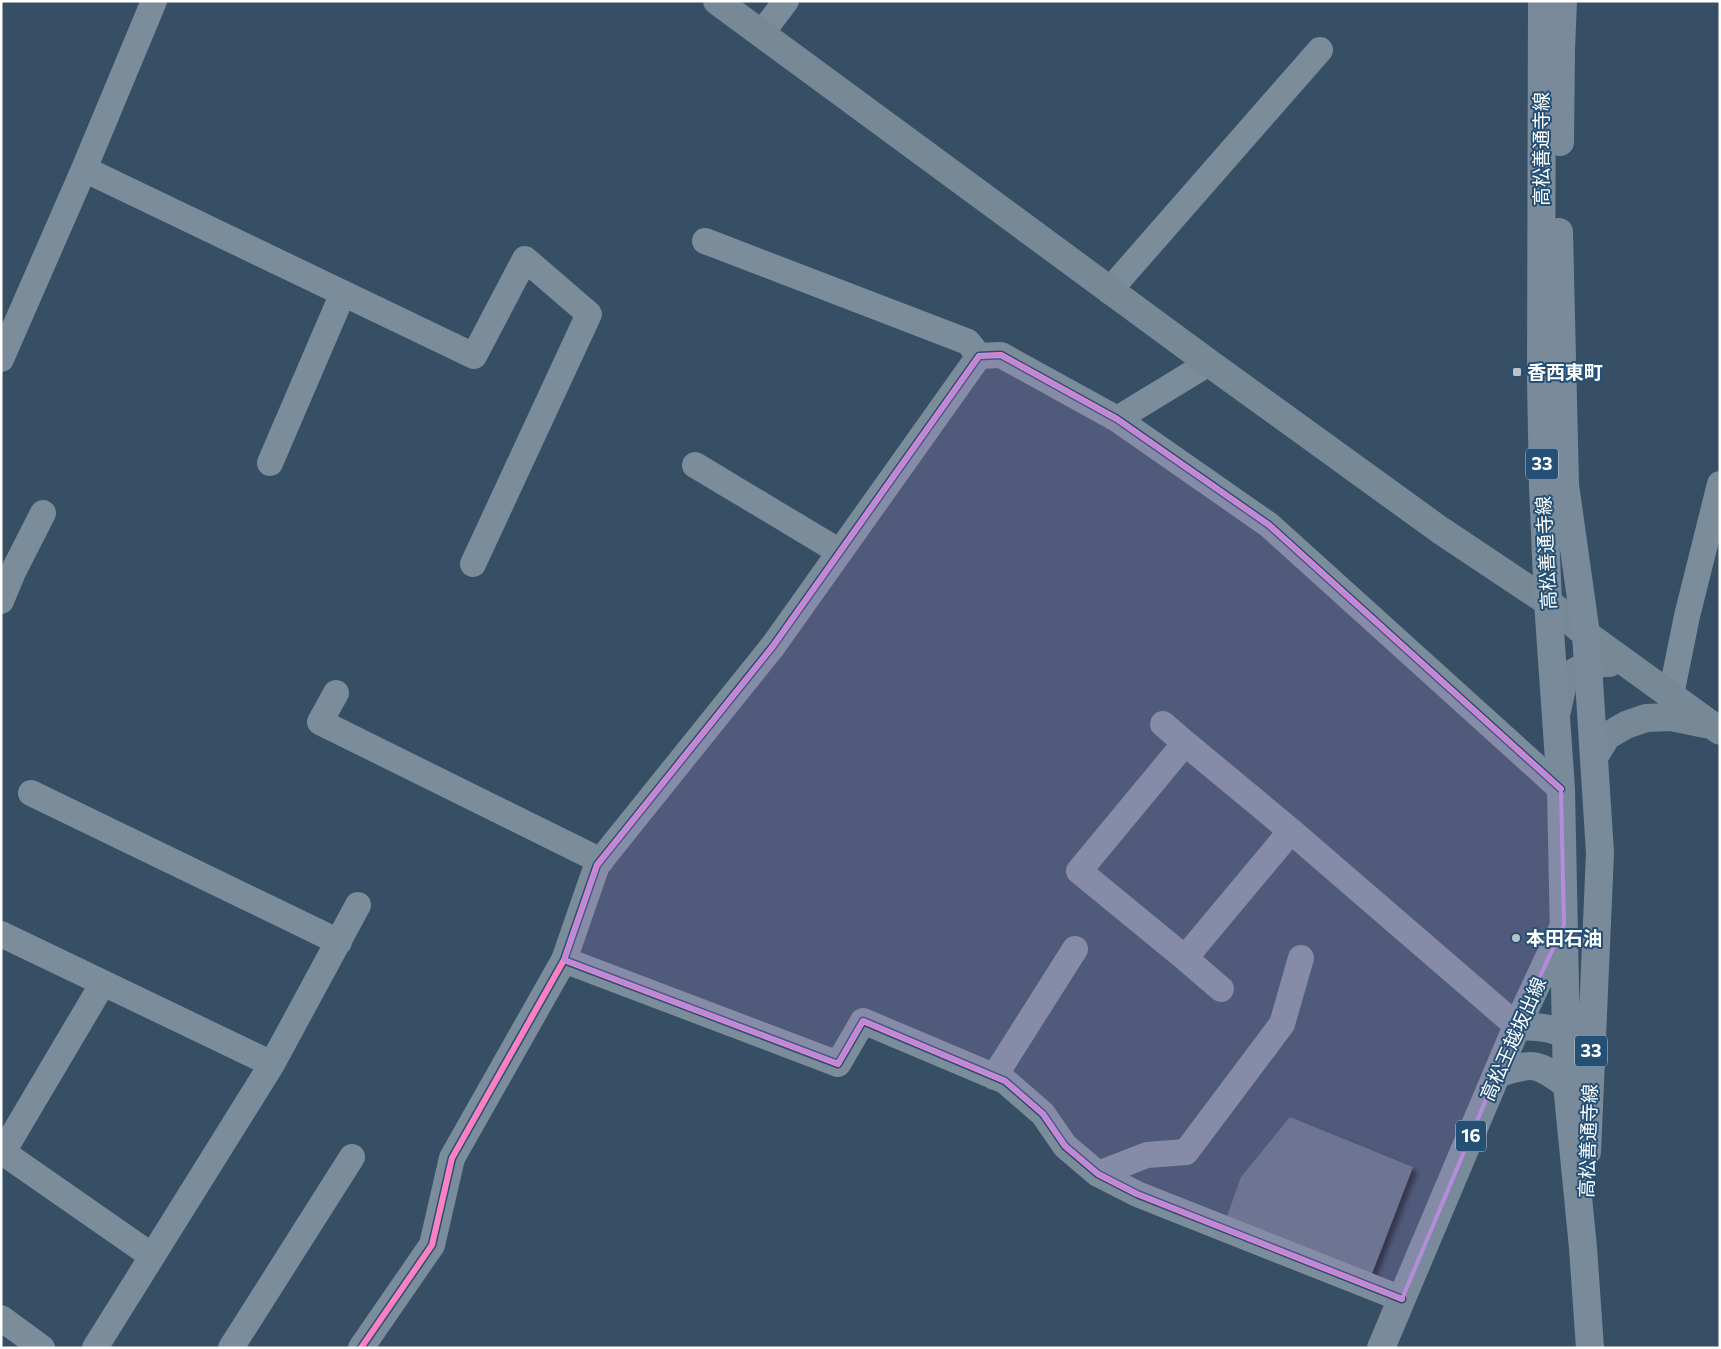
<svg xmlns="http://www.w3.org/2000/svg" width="1721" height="1349" font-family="Commissioner,'Noto Sans JP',sans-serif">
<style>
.building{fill:#5d6f80;filter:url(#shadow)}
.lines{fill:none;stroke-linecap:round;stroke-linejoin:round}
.street{stroke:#7b8c9b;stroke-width:26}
.secondary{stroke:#778897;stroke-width:28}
.primary{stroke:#798b9a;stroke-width:28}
.cycleway-casing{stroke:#255076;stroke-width:9}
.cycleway{stroke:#ff80c0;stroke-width:6}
.marked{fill:#b68bdc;fill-opacity:0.2;stroke:#b68bdc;stroke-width:4;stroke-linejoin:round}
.poi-dot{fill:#b9c1c9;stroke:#255076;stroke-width:2}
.labels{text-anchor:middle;stroke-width:4;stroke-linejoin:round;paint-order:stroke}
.shield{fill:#255076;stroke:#becad6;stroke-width:1}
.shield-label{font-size:18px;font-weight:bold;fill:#fff}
.street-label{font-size:19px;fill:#fff;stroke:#255076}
.poi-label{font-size:19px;font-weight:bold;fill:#fff;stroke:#255076;text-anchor:start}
</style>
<defs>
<filter id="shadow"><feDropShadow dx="4.5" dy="4.5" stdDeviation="2.5" flood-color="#0009"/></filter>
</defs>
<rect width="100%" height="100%" fill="#374f64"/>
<path class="building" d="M1290 1117 1413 1167 1371 1276 1226 1219 1241 1177Z"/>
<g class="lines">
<path class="street" d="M761 34 786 1
M84 169 474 356 525 259 589 314 473 564
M705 241 968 342 979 356
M1109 291 1320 50
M1 359 84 169 154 1
M1117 419 1209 363
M270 463 343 293
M695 465 840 552
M1 601 13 572 43 513
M336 693 320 722 601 861
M1671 695 1687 616 1720 484
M1163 724 1185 743
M31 793 339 942
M1291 831 1185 958 1079 871 1185 743 1291 831 1517 1026
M1 934 272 1064
M1185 958 1221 989
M564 960 838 1064 863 1021 1005 1081 1043 1114 1065 1146 1098 1174 1137 1194 1402 1299
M994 1077 1075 949
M1 1151 152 1256
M3 1152 103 983
M1098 1174 1147 1155 1186 1152 1282 1024 1301 958
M1 1318 42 1348
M95 1348 272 1064 358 905
M231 1348 352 1157
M361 1348 432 1245 452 1158 564 960 597 865 773 646 979 356 1001 355 1117 419 1269 525 1561 789"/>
<path class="secondary" d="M717 1 1209 363 1440 530 1548 602 1586 634 1720 731
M1557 711 1564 679C1578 669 1591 662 1609 663
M1594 757 1607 736 1626 725 1646 718 1671 717 1705 724"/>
<path class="primary" d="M1542 1 1541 380 1543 487 1548 602 1561 789 1567 1085 1583 1248 1590 1348
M1560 142 1561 49 1563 1
M1559 232 1565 485 1586 634 1600 853 1587 1152
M1517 1026C1543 1027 1560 1027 1580 1046
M1497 1074C1533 1062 1537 1062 1567 1085
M1381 1348 1517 1026 1561 932"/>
<g class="cycleway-casing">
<path id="cycleway" d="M564 960 838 1064 863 1021 1005 1081 1043 1114 1065 1146 1098 1174 1137 1194 1402 1299
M361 1348 432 1245 452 1158 564 960 597 865 773 646 979 356 1001 355 1117 419 1269 525 1561 789"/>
</g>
<use href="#cycleway" class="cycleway"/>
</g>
<path class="marked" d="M1001 355 1117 419 1269 525 1561 789 1564 925 1517 1026 1402 1299 1137 1194 1098 1174 1065 1146 1043 1114 1005 1081 863 1021 838 1064 564 960 597 865 773 646 979 356Z"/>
<g class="poi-dot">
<rect x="1512" y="367" width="10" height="10" rx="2.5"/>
<circle cx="1516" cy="938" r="5"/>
</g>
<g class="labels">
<g class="shield">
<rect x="1526" y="448.5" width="32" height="31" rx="4"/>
<rect x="1575" y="1035.5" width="32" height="31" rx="4"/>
<rect x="1456" y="1120.5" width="30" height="31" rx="4"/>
</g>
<g class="shield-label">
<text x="1542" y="470">33</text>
<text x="1591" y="1057">33</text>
<text x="1471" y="1142">16</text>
</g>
<g class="street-label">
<text transform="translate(1541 149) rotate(-90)" y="7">高松善通寺線</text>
<text transform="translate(1546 553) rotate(-93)" y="7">高松善通寺線</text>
<text transform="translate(1513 1039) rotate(-66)" y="7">高松王越坂出線</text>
<text transform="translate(1588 1141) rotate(-88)" y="7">高松善通寺線</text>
</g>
<g class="poi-label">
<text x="1527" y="379">香西東町</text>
<text x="1526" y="945">本田石油</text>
</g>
</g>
<rect width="1721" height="1349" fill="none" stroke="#ffffff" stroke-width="5"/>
</svg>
